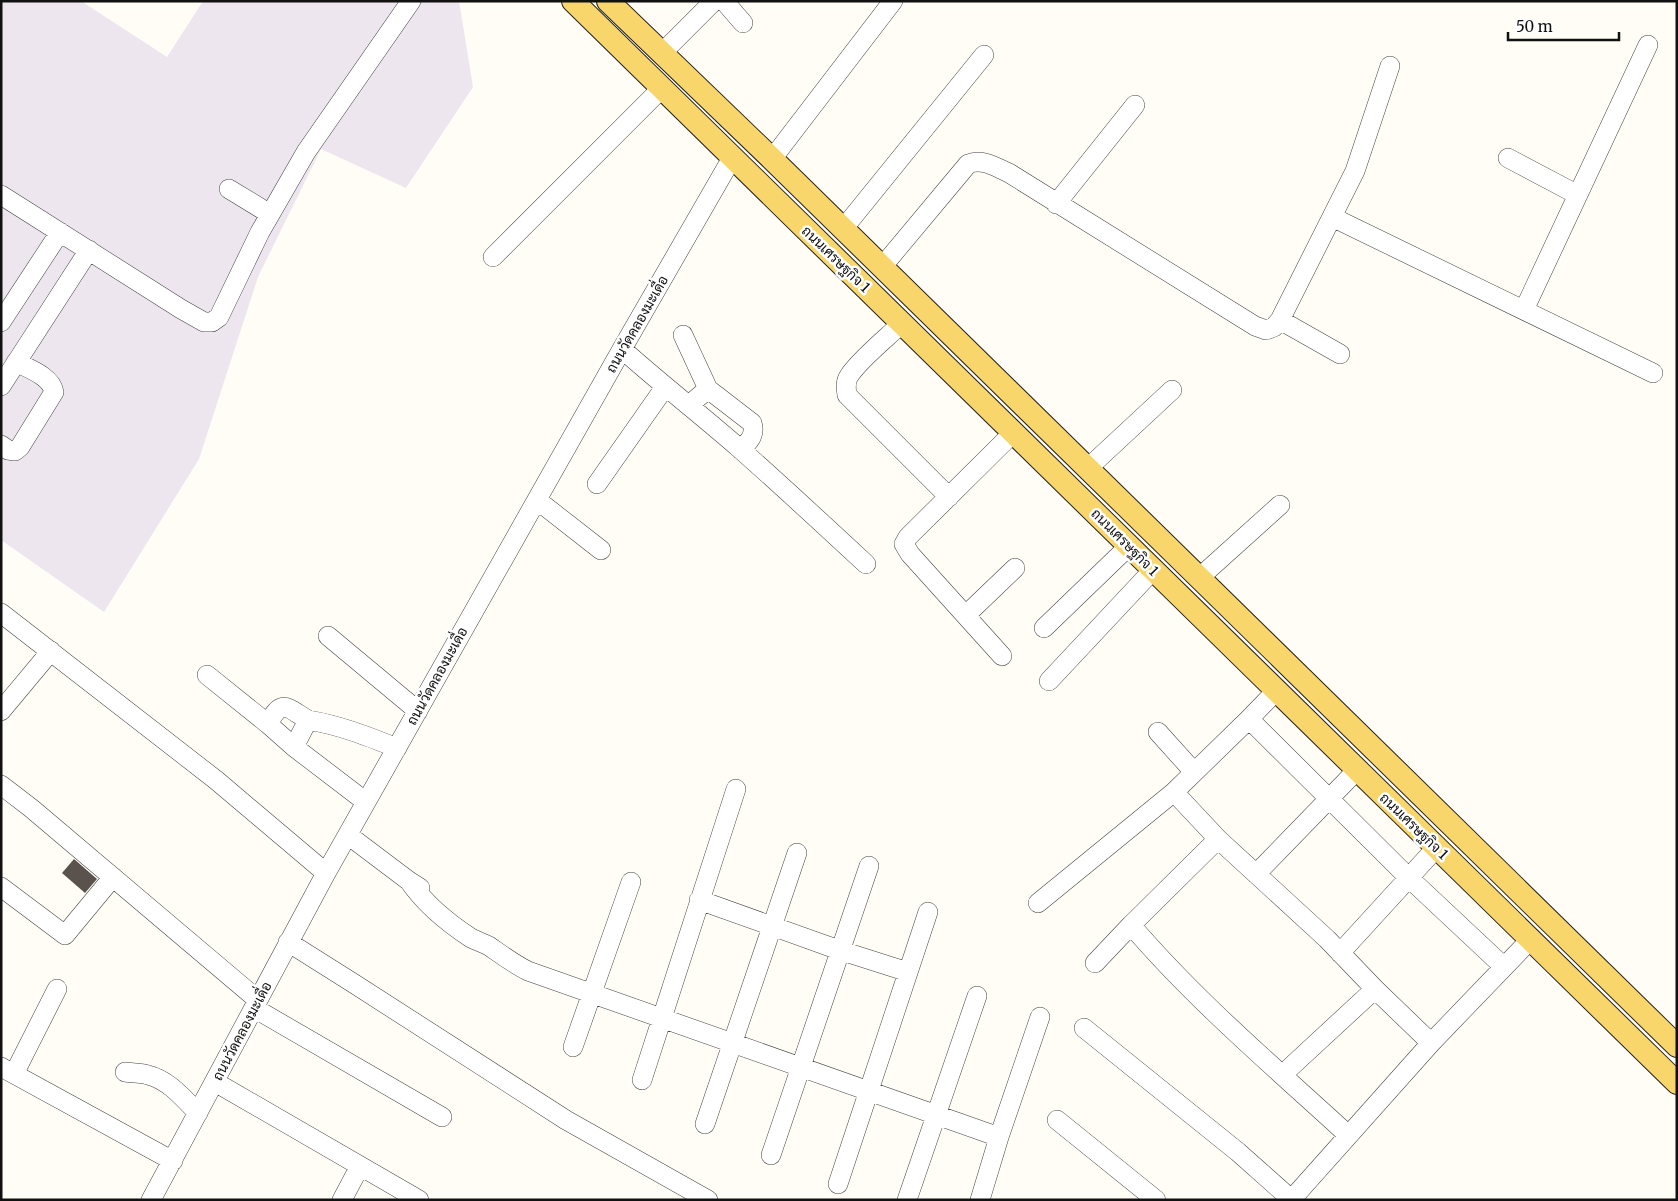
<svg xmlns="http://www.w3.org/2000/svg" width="1678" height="1201" font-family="Merriweather,Sarabun,serif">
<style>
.industrial{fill:#eee6ef}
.building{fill:#5a524d}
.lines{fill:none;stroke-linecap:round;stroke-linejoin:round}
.minor-casing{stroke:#444;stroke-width:20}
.major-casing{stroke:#222;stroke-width:24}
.minor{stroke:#fff;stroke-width:19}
.major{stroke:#f9d66b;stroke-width:22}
.labels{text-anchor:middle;stroke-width:5;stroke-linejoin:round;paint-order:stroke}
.street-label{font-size:14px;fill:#111;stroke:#fff}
</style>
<rect width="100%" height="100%" fill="#fffdf5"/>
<path class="industrial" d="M1 1H81L167 57 203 1H459L473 87 406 188 321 149 258 277 199 459 104 612 1 540Z"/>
<path class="building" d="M74 859 97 879 85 893 62 873Z"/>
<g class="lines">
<g class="minor-casing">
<path id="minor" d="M724 1 743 23
M662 53 714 1
M1508 158 1578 195
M772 159 893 1
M229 189 270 214
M1 195 181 309 204 322H212L219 317 260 232 306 152 411 1
M1056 204 1135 105
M1332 217 1653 373
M843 229 984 55
M493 257 662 88
M882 267 968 164C983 158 995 167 1009 173L1255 326 1266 330 1274 327 1280 320 1355 171 1390 66
M1524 310 1648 45
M1280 320 1340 354
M1 322 60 232
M902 323C888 337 859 360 849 376 845 382 846 388 847 395L949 497
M683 335 708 389
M622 349C660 383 700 414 739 448 782 486 824 525 866 564
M1 386 89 250
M689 405 708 389 752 423C756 435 749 441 741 450
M1 445 8 450 15 451 20 447 54 392C51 376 29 369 16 362
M1087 469 1172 390
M597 484 665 387
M537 500 601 550
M1199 578 1280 505
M1 613 216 780 326 873
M966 615 1015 568
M1044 628 1129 546
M328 636 418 711
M1002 656 910 554 904 544 908 537 1014 432
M207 675 268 724 294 747 366 802
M1049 681 1153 570
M1276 691 1249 719 1174 792 1218 839 1327 939 1375 989
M1 711 51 651
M1249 719 1408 877 1504 967
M268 724C282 698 286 707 308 720
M1158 732 1194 772
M294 747 308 720C339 725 367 736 397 748
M1 785 31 808 258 1000
M348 835 409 881 420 888
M1218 839 1131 925C1196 1001 1274 1067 1348 1135
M1256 874 1357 770
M409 881C425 904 448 923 471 938 477 941 483 943 489 946 502 955 514 964 528 971L999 1137
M1 887 65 935 113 877
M699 900 839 950 908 972
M1038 903 1174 792
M288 942 353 983 566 1120 708 1200
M1340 953 1437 847
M1095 963 1131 925
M254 1008 442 1117
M1084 1028 1238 1152 1292 1200
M573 1047 631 882
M1 1067 173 1161
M125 1072C132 1073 141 1073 148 1075 169 1080 184 1099 198 1113
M14 1074 57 989
M1282 1075 1375 989 1431 1043
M642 1080 736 789
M215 1082 419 1200
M1057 1120 1156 1200
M705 1124 797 853
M771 1155 869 866
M838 1184 928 912
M151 1200 326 873 622 349 732 158
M342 1200 360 1166
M907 1200 977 996
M980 1200 999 1137 1040 1017
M1291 1200 1431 1043 1531 939"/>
</g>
<g class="major-casing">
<path id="major" d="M573 1 1677 1083
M608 1 772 159 1677 1046"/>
</g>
<use href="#minor" class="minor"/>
<use href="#major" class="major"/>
</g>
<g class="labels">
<g class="street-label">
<text transform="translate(836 259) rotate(44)" y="5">ถนนเศรษฐกิจ 1</text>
<text transform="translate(637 324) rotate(-60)" y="5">ถนนวัดคลองมะเดื่อ</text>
<text transform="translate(1125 542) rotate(45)" y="5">ถนนเศรษฐกิจ 1</text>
<text transform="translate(437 676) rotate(-61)" y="5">ถนนวัดคลองมะเดื่อ</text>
<text transform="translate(1414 826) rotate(44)" y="5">ถนนเศรษฐกิจ 1</text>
<text transform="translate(242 1031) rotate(-62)" y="5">ถนนวัดคลองมะเดื่อ</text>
</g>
</g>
<rect width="1678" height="1201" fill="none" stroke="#111111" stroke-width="5"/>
<path d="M1508 32v8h111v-8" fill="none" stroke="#111111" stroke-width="2.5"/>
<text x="1516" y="32" font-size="15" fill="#111111" stroke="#ffffff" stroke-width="4" paint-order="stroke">50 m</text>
</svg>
